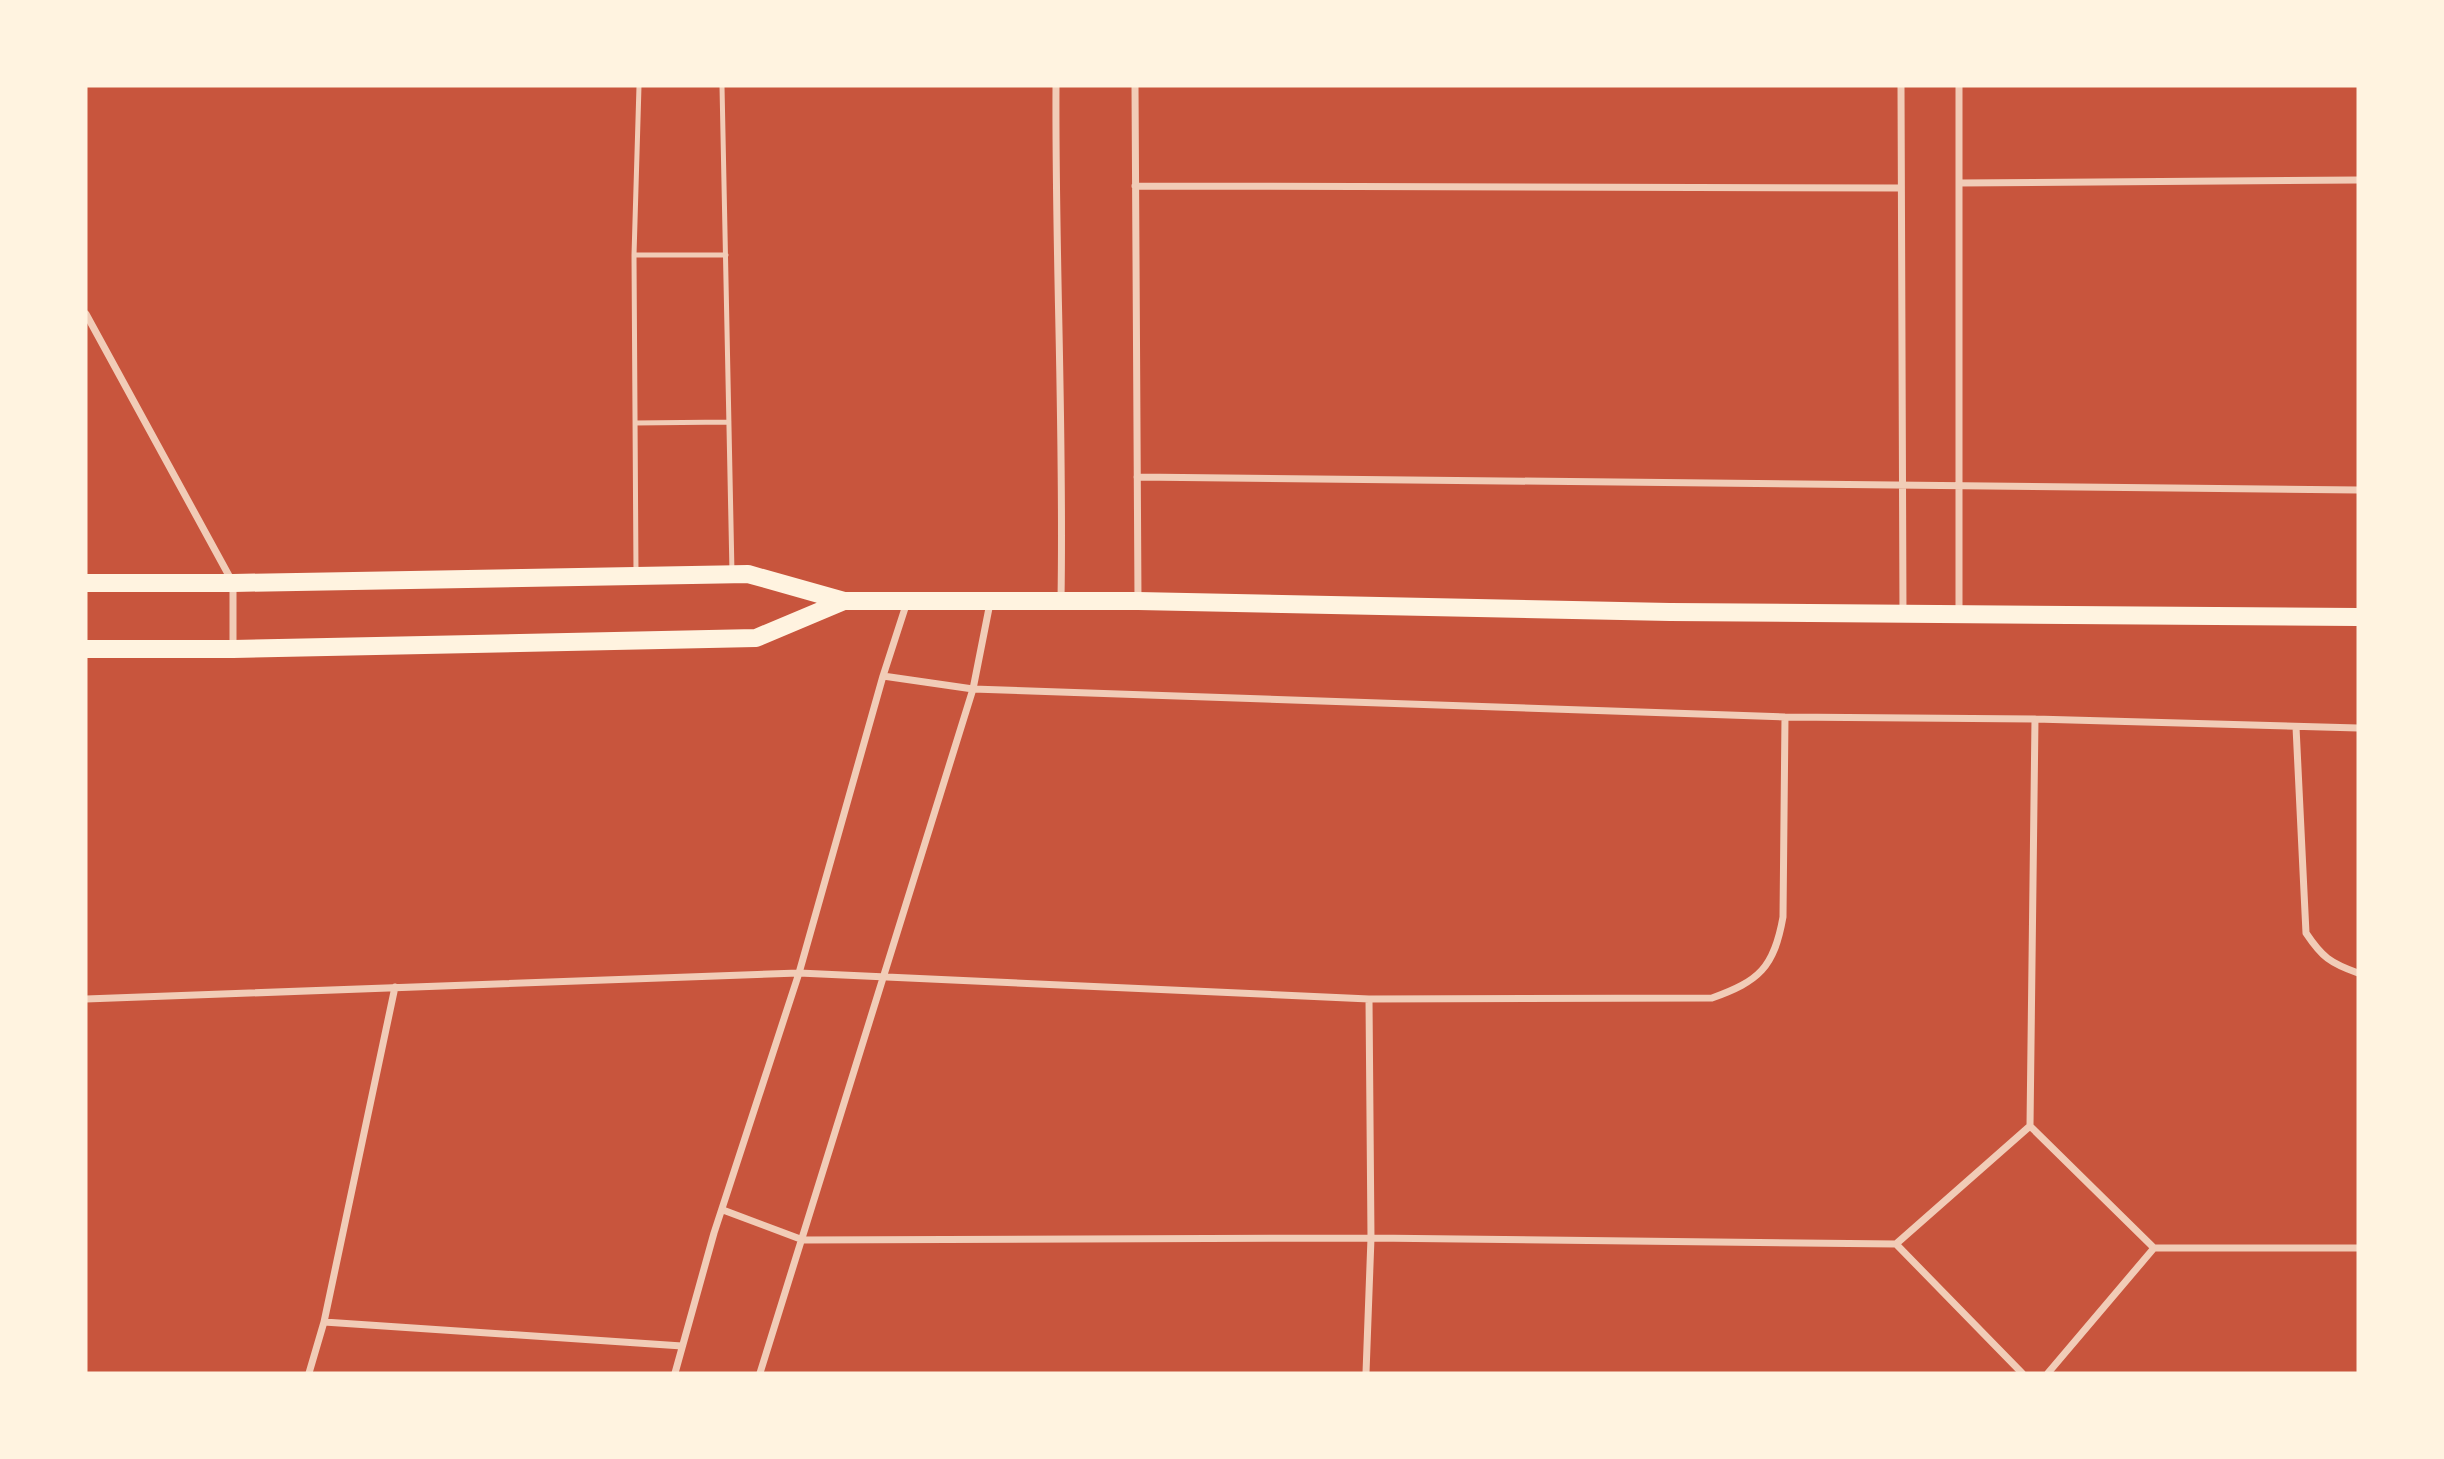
<svg xmlns="http://www.w3.org/2000/svg" width="2444" height="1459" font-family="'Noto Sans',sans-serif">
<style>
.lines{fill:none;stroke-linecap:round;stroke-linejoin:round}
.service{stroke:#f1ccb7;stroke-width:5}
.minor{stroke:#f1ccb7;stroke-width:7}
.primary{stroke:#fff3e0;stroke-width:18}
</style>
<rect width="100%" height="100%" fill="#c8553d"/>
<g class="lines">
<path class="service" d="M722 86 732 573
M634 255H726
M635 423 729 422
M636 573 634 255 639 86"/>
<path class="minor" d="M1056 86C1055 257 1064 428 1061 599
M1135 86 1138 600
M1901 86 1903 614
M1959 86V614
M1959 183 2358 180
M1135 186 1901 188
M86 314 233 583V647
M1137 477 2358 490
M883 676 973 689 1785 717 2035 719 2358 728
M2296 727 2306 933C2322 957 2330 963 2358 973
M86 999 799 973 1369 999 1371 1238 1366 1373
M1369 999 1712 998C1759 981 1774 968 1783 917L1785 717
M2030 1126 2154 1248 2048 1373
M723 1210 803 1240 1371 1238 1896 1244 2022 1373
M1896 1244 2030 1126 2035 719
M2154 1248H2358
M324 1322 682 1346
M309 1373 324 1322 395 987
M675 1373 714 1233 799 973 883 676 907 602
M760 1373 973 689 990 603"/>
<path class="primary" d="M86 583H233L748 574 844 601H1138L1670 612 2358 617
M86 649H233L756 638 844 601"/>
</g>
<rect width="2444" height="1459" fill="none" stroke="#fff3e0" stroke-width="175"/>
</svg>
